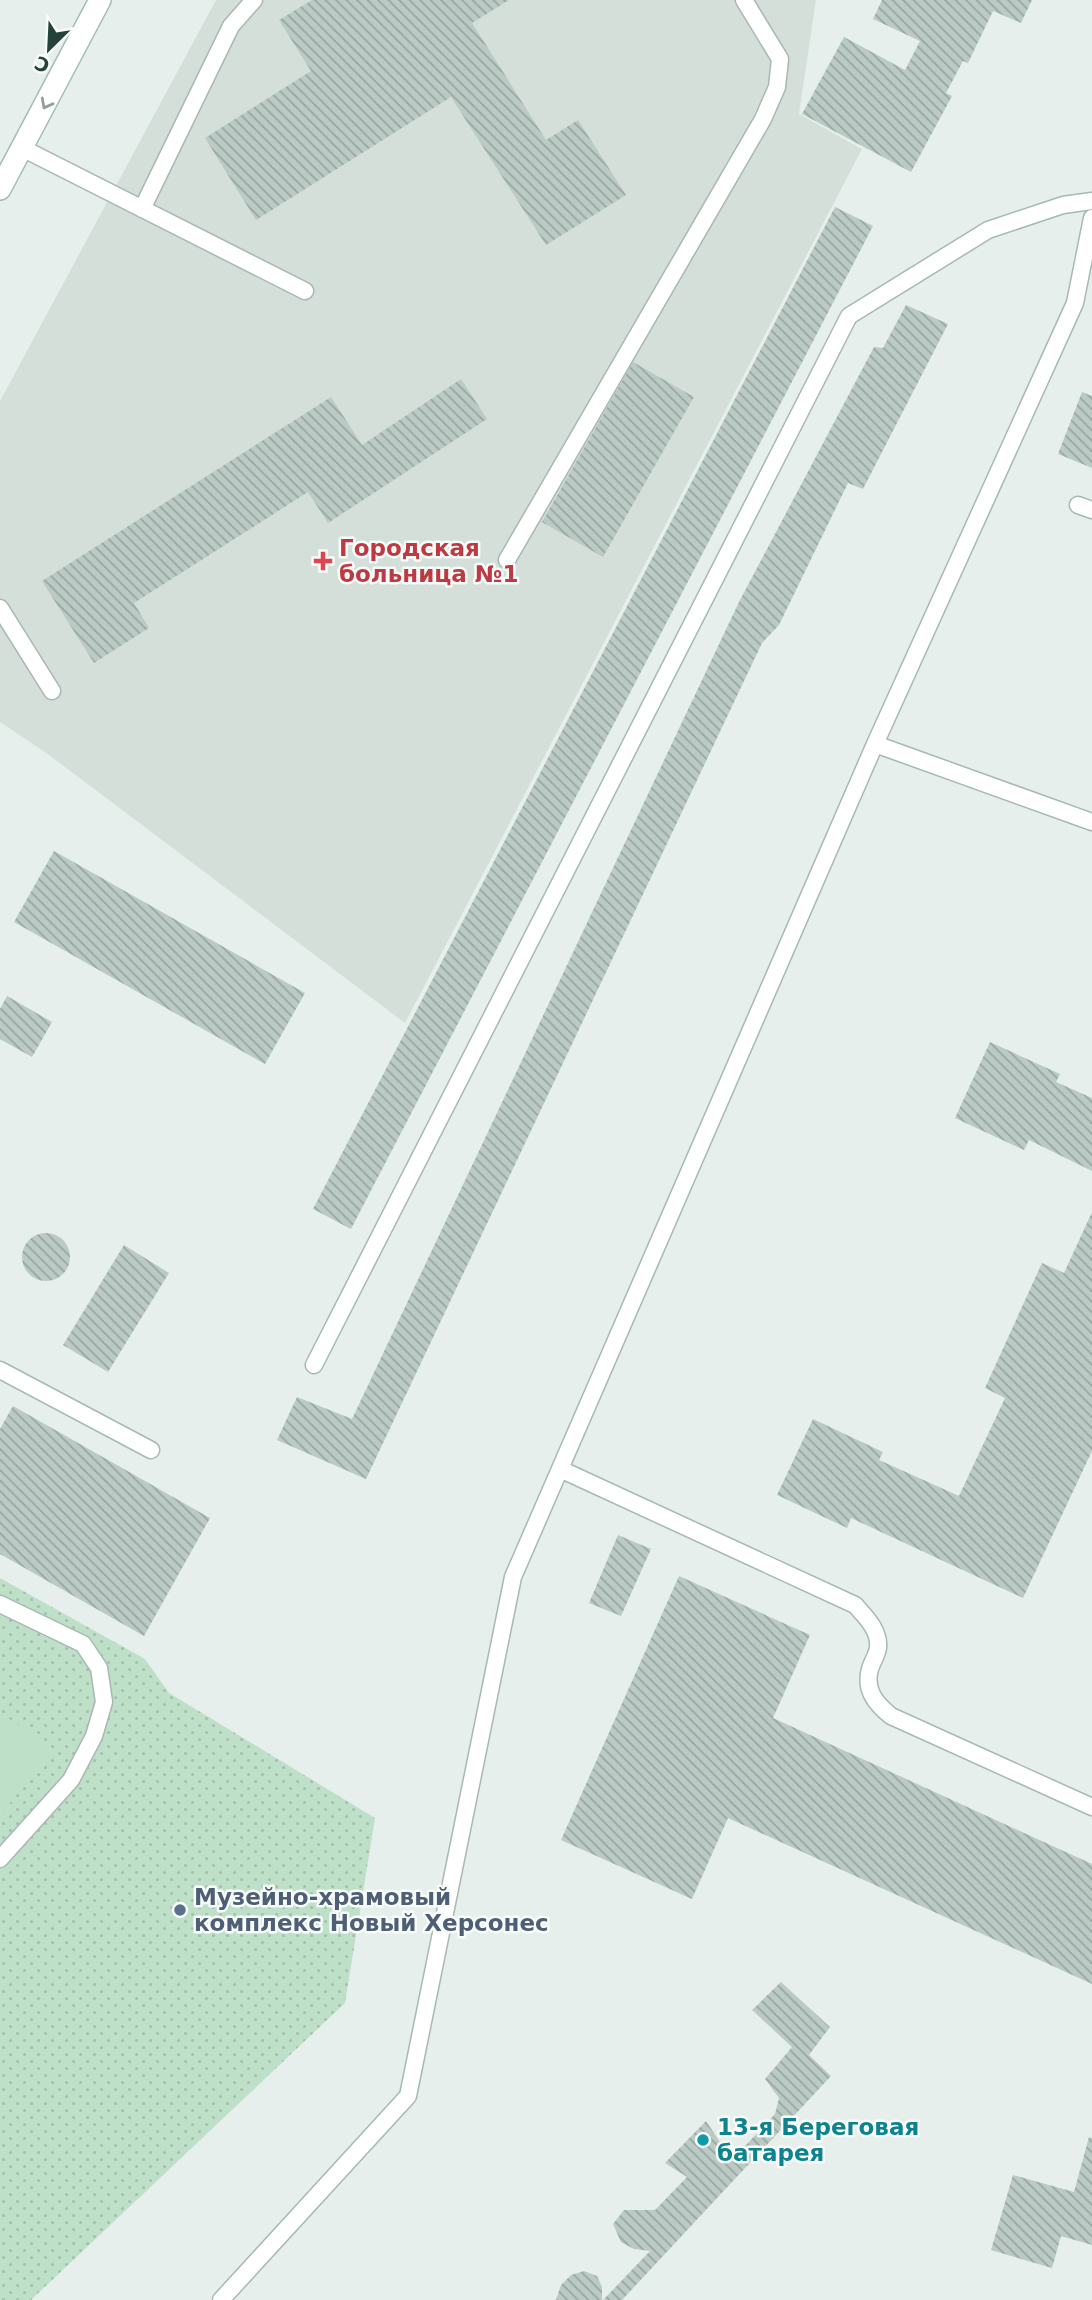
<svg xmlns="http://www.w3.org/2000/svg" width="1092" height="2300" font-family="'DejaVu Sans',sans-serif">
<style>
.built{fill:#d4dfda}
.grass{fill:url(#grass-dots)}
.park{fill:#bfe0c8}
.building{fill:url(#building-back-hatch)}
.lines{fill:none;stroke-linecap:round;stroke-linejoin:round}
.service-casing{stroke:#a8b8b2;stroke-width:19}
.secondary-casing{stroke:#a4bbb3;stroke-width:24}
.service{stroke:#fff;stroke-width:16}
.secondary{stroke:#fff;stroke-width:21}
.oneway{stroke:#92a09c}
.health-dot{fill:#e0444e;stroke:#f7fbf9;stroke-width:2.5}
.service-dot{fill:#5c6f8a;stroke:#f7fbf9;stroke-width:2.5}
.culture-dot{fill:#0f9aa8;stroke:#f7fbf9;stroke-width:2.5}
.labels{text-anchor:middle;stroke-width:5;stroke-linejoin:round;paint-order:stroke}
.health-label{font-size:23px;font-weight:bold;fill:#be3a42;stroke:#f7fbf9;text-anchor:start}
.service-label{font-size:23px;font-weight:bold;fill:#4e5e75;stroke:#f7fbf9;text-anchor:start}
.culture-label{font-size:23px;font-weight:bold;fill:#0d838f;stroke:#f7fbf9;text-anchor:start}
</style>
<defs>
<pattern id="grass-dots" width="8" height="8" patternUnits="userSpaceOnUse" patternTransform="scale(1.75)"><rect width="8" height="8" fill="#bfe0c8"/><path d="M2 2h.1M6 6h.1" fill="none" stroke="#a4c1ad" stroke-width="1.8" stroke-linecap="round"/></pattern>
<pattern id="building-back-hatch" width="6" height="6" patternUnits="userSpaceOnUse" patternTransform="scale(1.75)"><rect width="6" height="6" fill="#bbcac4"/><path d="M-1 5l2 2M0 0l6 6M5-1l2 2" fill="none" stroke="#98a6a0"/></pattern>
</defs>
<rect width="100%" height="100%" fill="#e6efeb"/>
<path class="built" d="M216 0H816L799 114 862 149 405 1023 49 755 0 722V401Z"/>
<path class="grass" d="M0 1578 145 1659 169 1693 375 1818 345 2003 31 2300H0Z"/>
<path class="park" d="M0 1712 52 1749 0 1816Z"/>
<path class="building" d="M312 0H509L472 23 546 140 578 120 626 195 546 245 451 97 256 220 205 138 311 71 279 20Z
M882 0H1032L1021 23 993 11 968 63 963 61 946 93 952 96 911 172 802 114 844 37 905 70 920 41 873 19Z
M835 207 873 226 351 1229 313 1209Z
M906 305 948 324 863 489 848 483 779 625 762 643 366 1479 277 1440 297 1397 352 1419 739 602 874 347 883 348Z
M633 362 694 397 603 557 542 522Z
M461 379 487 419 328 523 308 492 134 603 149 628 94 663 42 581 331 397 362 445Z
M1082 392 1092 396V468L1058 454Z
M54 851 305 993 265 1064 14 922Z
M7 996 52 1022 32 1057 0 1039V1009Z
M990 1042 1060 1074 1056 1082 1092 1098V1171L1029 1140 1024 1150 955 1118Z
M1092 1212V1451L1023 1598 851 1518 847 1528 777 1495 813 1419 883 1452 879 1460 959 1496 1005 1398 985 1388 1042 1263 1064 1273Z
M22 1257a24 24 0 1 1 48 0a24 24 0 1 1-48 0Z
M124 1245 169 1273 108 1372 63 1345Z
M13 1406 210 1518 144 1636 0 1554V1429Z
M618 1535 651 1549 621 1616 589 1603Z
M679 1576 810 1635 773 1718 1092 1864V1984L728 1818 692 1899 561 1840Z
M781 1982 830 2027 809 2055 831 2076 622 2300H603L650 2251 634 2249 621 2242 613 2224 624 2210H655L687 2177 665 2163 706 2121 732 2160 775 2114 779 2098 765 2079 792 2047 752 2010Z
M1089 2137 1092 2138V2245L1061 2236 1052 2268 991 2250 1013 2175 1074 2192Z
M584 2271 597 2276 602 2287V2300H556L561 2285 571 2275Z"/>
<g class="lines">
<g class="service-casing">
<path id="service" d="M22 148 305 291
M142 209 231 26 254 0
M1078 505 1092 510
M507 560 763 119 777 87 780 59 744 0
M0 608 52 691
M875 744 1092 822
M314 1365 849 316 988 230 1063 205 1092 201
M0 1370 151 1450
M560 1469 855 1605C866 1617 880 1631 878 1648 877 1655 872 1662 870 1669 864 1690 876 1704 891 1716L1092 1807
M0 1604 83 1644 99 1668 104 1702 94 1736 71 1780 0 1859
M221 2300 408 2096 513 1577 875 744 1075 303 1092 218"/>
</g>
<g class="secondary-casing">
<path id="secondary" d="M0 189 100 0"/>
</g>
<use href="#service" class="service"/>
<use href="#secondary" class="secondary"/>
</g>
<defs><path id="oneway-chevron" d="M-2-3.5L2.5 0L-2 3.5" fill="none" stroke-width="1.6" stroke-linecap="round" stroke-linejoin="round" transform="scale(1.75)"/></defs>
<use class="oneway" href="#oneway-chevron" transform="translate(46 104) rotate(118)"/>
<path class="health-dot" d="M319.5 550.5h7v7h7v7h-7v7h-7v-7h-7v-7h7z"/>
<circle class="service-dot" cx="180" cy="1910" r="7"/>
<circle class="culture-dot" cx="703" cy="2140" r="7"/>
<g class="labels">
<g class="health-label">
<text x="339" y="556">Городская<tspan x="339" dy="26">больница №1</tspan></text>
</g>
<g class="service-label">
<text x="194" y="1905">Музейно-храмовый<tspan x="194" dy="26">комплекс Новый Херсонес</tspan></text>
</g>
<g class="culture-label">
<text x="717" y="2135">13-я Береговая<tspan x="717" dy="26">батарея</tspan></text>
</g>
</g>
<g transform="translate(49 49) rotate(204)" stroke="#f7fbf9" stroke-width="5" paint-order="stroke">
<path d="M0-5L12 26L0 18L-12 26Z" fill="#24423a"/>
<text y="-10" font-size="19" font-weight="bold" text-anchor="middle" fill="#24423a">С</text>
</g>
</svg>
